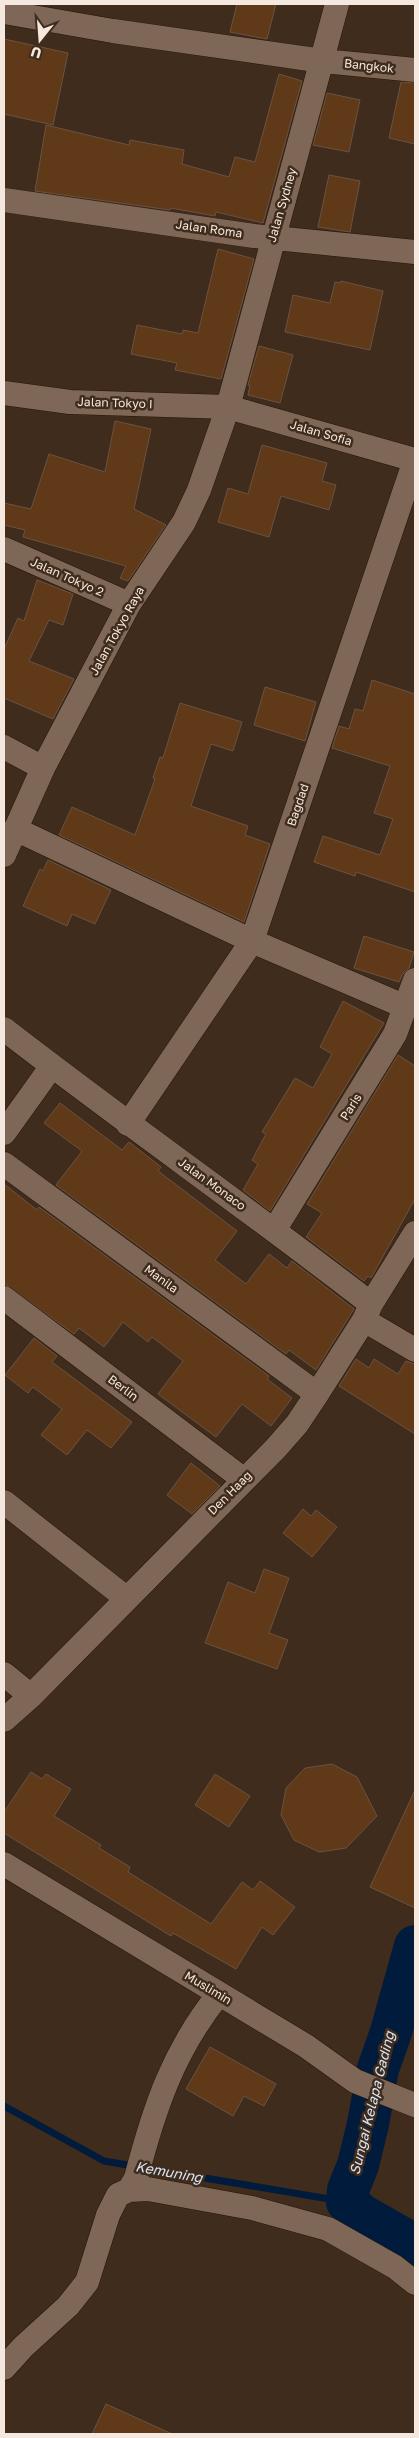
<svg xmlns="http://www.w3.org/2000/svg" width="419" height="2438" font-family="'Golos Text',sans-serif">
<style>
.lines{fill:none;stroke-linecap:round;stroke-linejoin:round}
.stream{stroke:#001b3b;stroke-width:7}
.river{stroke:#001b3b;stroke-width:42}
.building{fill:#5f3918;stroke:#695343}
.minor-casing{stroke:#261405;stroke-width:25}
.minor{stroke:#7e6756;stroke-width:24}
.labels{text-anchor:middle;stroke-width:5;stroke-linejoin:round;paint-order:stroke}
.street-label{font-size:12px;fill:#f5e8de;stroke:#402c1c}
.water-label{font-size:14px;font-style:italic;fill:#d5e5f7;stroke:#402c1c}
</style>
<rect width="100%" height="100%" fill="#402c1c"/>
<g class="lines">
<path class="stream" d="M4 2106 104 2161 347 2202"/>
<path class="river" d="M415 1946 391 2032 378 2069 368 2124 358 2165 348 2190 347 2202 362 2215 415 2245"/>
</g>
<path class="building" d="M237 4H276L267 39 230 32Z
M4 39 68 53 53 125 4 114Z
M279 74 302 81 263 223 216 212 215 216 171 208 170 210 35 191 46 125 129 145 130 140 184 150 182 164 229 177 235 157 255 162Z
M401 82 415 83V144L389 138Z
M327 93 360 100 349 152 313 145Z
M329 175 360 181 350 232 318 227Z
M218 249 254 259 221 379 175 370 177 363 131 354 137 325 182 334 183 330 198 333Z
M341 281 383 291 370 350 285 332 293 295 330 303 335 282 341 283Z
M259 346 293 355 280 403 248 395 250 385H248Z
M115 421 151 429 134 509 166 525 128 581 120 578 126 566 23 537 25 530 4 525V503L31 509 49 454 105 472Z
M262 445 327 463 322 481 336 485 329 510 281 496 269 537 218 522 228 488 248 494Z
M37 580 73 594 63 625 49 620 29 661 74 679 53 719 4 698V649L18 618 24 621Z
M372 680 415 694V892L356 872 355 876 314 862 323 836 380 855 393 819 374 813 390 766 332 748 339 726 349 729 355 709 363 711Z
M265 687 316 702 305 741 254 725Z
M180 703 242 722 233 751 211 744 191 806 248 826 245 835 270 844 244 922 59 835 72 807 135 835 155 779 153 778 160 757 163 758Z
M48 860 111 890 95 924 72 914 67 926 23 906 40 869 43 871Z
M364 936 414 952 409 968 402 975 399 982 354 968Z
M343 1001 384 1023 270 1211 243 1190 258 1164 252 1160 266 1134 262 1132 295 1078 313 1088 332 1054 320 1047Z
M398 1055 415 1066V1199L371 1278 368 1276 364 1281 306 1237 322 1213 307 1204Z
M60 1103 122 1150 129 1142 161 1167 158 1171 237 1231 215 1260 246 1284 269 1254 287 1268 292 1261 354 1309 316 1370 289 1350 286 1354 56 1185 82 1151 44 1123Z
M4 1184 37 1210 39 1207 269 1376 267 1379 292 1398 271 1426 242 1404 216 1437 158 1394 183 1361 152 1337 148 1342 123 1322 104 1347 79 1328 74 1334 4 1283Z
M34 1338 57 1356 52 1362 132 1422 111 1448 87 1430 67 1455 41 1435 62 1409 33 1387 28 1393 5 1375Z
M356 1359 369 1368 374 1359 398 1374 406 1361 415 1364V1434L339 1386Z
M191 1463 220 1486 192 1514 167 1495Z
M303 1509 311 1516 316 1510 337 1527 312 1557 283 1533Z
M264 1569 289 1578 269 1633 288 1640 277 1669 205 1643 228 1582 255 1593Z
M332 1764 357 1777 377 1816 346 1848 319 1852 294 1840 281 1815 286 1788 305 1768Z
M31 1772 42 1779 46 1774 71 1789 54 1816 101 1845 99 1848 130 1867 128 1872 211 1924 242 1882 253 1890 260 1881 295 1907 273 1935 262 1927 236 1969 173 1933 171 1936 4 1833V1812Z
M215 1774 250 1796 229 1827 195 1805Z
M415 1790V1908L370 1887Z
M210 2047 276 2084 264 2106 244 2096 233 2116 186 2089Z
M106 2404 172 2434H92Z"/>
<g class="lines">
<g class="minor-casing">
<path id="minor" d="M4 12 113 31 323 61 415 70
M4 200 254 236 415 252
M4 393 70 402 228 407 415 460
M4 549 129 604
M4 747 43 768
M15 829 252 941 406 1007
M4 855 43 768 129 604 184 522 199 490 228 407 337 4
M4 1029C125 1123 250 1210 371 1304
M128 1124 252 941 415 460
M4 1133 52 1066
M4 1164 317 1394
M275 1229 395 1034 415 980
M4 1298 243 1479
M364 1320 415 1350
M4 1502 126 1598
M4 1674 31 1696
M4 1720 31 1696 276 1448 297 1424 317 1394 364 1320 371 1304 415 1233
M4 1864 306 2046 355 2081 415 2105
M129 2190 136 2178C154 2109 173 2051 219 1994
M4 2368 23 2347 68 2306 87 2282 108 2215 118 2195 129 2190 148 2189 252 2208 328 2229 395 2267 415 2283"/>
</g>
<use href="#minor" class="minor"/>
</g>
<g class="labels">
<g class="street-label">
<text transform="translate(369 66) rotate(6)" y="4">Bangkok</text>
<text transform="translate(282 205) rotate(-74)" y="4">Jalan Sydney</text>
<text transform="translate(209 229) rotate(8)" y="4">Jalan Roma</text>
<text transform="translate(115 403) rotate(2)" y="4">Jalan Tokyo I</text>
<text transform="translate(321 433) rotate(16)" y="4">Jalan Sofia</text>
<text transform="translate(67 577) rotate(24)" y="4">Jalan Tokyo 2</text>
<text transform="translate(117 631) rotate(-61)" y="4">Jalan Tokyo Raya</text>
<text transform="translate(298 805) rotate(-71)" y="4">Bagdad</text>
<text transform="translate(351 1107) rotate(-58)" y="4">Paris</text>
<text transform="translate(212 1184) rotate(36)" y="4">Jalan Monaco</text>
<text transform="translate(161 1279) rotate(36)" y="4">Manila</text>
<text transform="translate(123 1388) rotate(37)" y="4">Berlin</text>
<text transform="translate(230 1493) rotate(-45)" y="4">Den Haag</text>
<text transform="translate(208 1988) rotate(31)" y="4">Muslimin</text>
</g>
<g class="water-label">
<text transform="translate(372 2103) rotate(-76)" y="5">Sungai Kelapa Gading</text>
<text transform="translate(169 2172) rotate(10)" y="5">Kemuning</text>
</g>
</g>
<rect width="419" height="2438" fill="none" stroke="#f5e8de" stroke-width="10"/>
<g transform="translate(40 40) rotate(197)" stroke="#402c1c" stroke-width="4" paint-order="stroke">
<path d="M0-4L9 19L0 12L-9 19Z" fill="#f5e8de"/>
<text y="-8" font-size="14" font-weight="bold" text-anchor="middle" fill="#f5e8de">U</text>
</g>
</svg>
